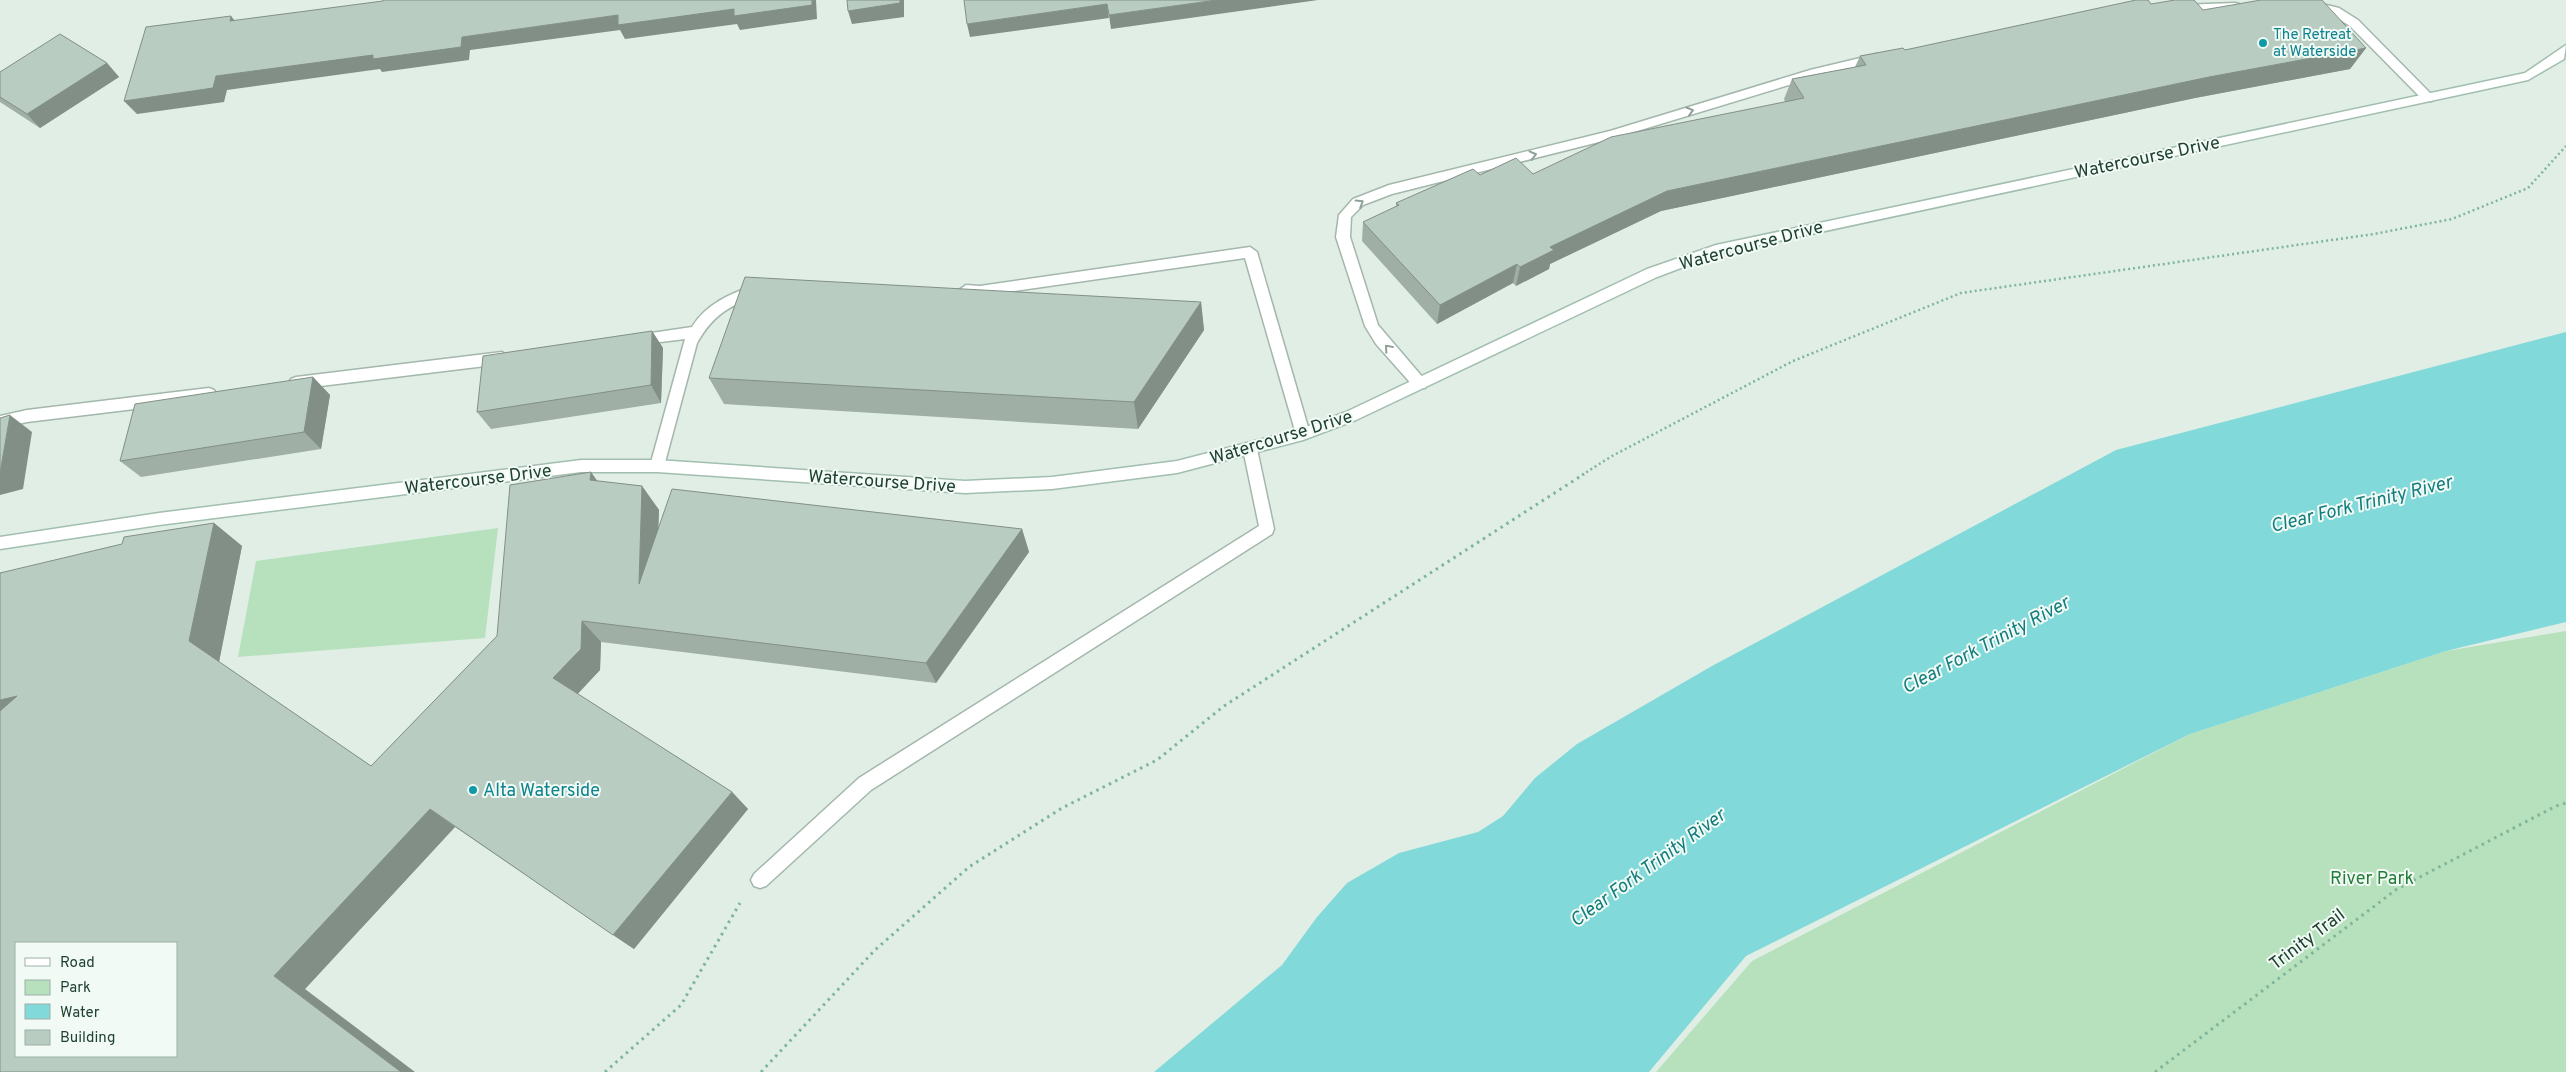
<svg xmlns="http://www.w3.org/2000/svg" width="2566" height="1072" font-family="Overpass,sans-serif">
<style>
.green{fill:#b7e1bc}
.water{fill:#82d9d9}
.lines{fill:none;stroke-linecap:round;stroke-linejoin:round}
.lane-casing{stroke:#a3b7ac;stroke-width:3}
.secondary-casing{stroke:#a1beaf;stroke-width:3}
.path-far1{stroke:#7eb59b;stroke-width:2.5;stroke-dasharray:2 3;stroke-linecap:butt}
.path{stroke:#7eb59b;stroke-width:3;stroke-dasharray:2.5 4.5;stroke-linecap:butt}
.lane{fill:#fff;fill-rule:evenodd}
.secondary{fill:#fff;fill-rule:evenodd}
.wall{fill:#9fafa6}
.shaded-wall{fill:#828f87}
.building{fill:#b9ccc1;stroke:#828f87;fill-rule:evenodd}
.oneway{stroke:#8fa098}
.culture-dot{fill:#0f9aa8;stroke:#f2faf5;stroke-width:2}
.labels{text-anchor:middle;stroke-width:4;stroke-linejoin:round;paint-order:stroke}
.far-culture-label{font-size:15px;fill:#0d838f;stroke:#f2faf5;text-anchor:start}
.street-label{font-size:18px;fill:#1f4132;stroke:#f2faf5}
.culture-label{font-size:18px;fill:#0d838f;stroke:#f2faf5;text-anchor:start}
.park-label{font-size:18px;fill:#247d38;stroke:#f2faf5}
.water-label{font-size:19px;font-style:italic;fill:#117d7e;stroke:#f2faf5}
</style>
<rect width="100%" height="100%" fill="#e1eee6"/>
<path class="green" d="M498 528 485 638 238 657 256 561Z
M2566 631V1072H1656L1752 961 2190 734 2446 651Z"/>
<path class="water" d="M2566 332V622L2446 651 2190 734 1746 956 1649 1072H1154L1282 965 1317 917 1347 883 1399 853 1478 832 1503 816 1535 778 1577 744 1712 666 2116 450Z"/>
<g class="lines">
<g class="lane-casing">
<path id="lane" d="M2310 1 2339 8 2358 20 2432 95V101H2424L2350 26 2331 14 2306 8V2Z
M2235 3 2239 4V10L2180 13 2174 9 2180 5Z
M1877 54 1883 58 1881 61 1815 77 1611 139 1392 194 1363 205 1351 217 1350 237 1378 325 1425 380 1427 384 1425 388H1415L1376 344 1365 326 1336 237 1339 215 1353 199 1389 185 1610 131 1810 70Z
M1250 247 1257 252 1310 434 1308 438H1298L1296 434 1245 258 980 296 966 295 959 290 966 285 980 286Z
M756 285 763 290 761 294C730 306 714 313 697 343L664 466 662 470H652L650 466 685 339 636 345 629 340 631 336 692 327C706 304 731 293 756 285Z
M502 352 509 358 502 364 296 389 291 387 289 383 291 379 296 377Z
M209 388 214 390 216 394 214 398 209 400 27 422 0 428V416L27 410Z
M1250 443 1255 445 1257 449 1274 529 1272 534 871 790 766 886 760 888 754 886 751 880 754 874 859 778 1259 526 1243 449 1245 445Z"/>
</g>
<g class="secondary-casing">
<path id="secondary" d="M2566 45 2564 59 2528 80 1718 254 1657 277 1356 420 1303 440 1177 473 1052 489 965 493 657 472H581L159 525 0 549V537L159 513 581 460H657L965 481 1052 477 1177 461 1301 429 1346 412 1647 269 1716 245 2525 73Z"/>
</g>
<path class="path-far1" d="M1582 475 1612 456 1793 361 1961 293 2374 234 2452 219 2528 188 2566 146"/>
<path class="path" d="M605 1072 681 1005 740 903
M761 1072 875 950 969 867 1062 808 1157 760 1224 706 1584 474
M2155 1072 2397 889 2556 806 2566 803"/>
<use href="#lane" class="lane"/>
<use href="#secondary" class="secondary"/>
</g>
<path class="wall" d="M2151 4 2203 10 2366 48 2350 69 2195 98 1661 211 1550 264 1549 269 1516 286 1513 283 1437 324 1362 241 1363 222 1396 207V203L1480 175 1533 174 1785 102 1784 99 1792 79 1855 67 1860 56 1905 50Z
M107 63 119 77 40 128 0 102V72Z
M1201 302 1204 330 1138 429 724 404 709 378Z
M652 331 663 348 661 403 491 429 477 412Z
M313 377 330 395 321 449 141 477 120 461Z
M597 481 642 486 659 510 658 528 1022 529 1029 552 936 683 601 642 600 670 577 694 732 792 748 809 634 949 455 827 305 989 0 1072 214 523 242 546 219 662 371 766 497 636Z"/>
<path class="shaded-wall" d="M812 0H816L817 19 740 30 737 24 625 39 620 30 470 50 469 60 382 72 380 69 227 90 224 102 137 114 124 101 216 76 462 37 618 15 734 9Z
M900 0H904V17L852 24 848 11Z
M1217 0H1318L1111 29 1109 15Z
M1107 4 1109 18 970 37 967 24Z
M231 16 242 30 230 21Z
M2366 48 2350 69 2195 98 1661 211 1550 264 1549 269 1516 286 1520 267 1550 247 1667 191 2209 77Z
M107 63 119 77 40 128 27 114Z
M1517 264 1513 283 1437 324 1440 305Z
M1201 302 1204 330 1138 429 1134 402Z
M652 331 663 348 661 403 651 385Z
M313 377 330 395 321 449 304 432Z
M10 415 32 432 23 489 0 495V473Z
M591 472 608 496 590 480Z
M642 486 659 510 656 606 639 584Z
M214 523 242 546 219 662 189 641Z
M1022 529 1029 552 936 683 926 663Z
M582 621 601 642 600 670 573 699 553 678Z
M17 696 0 729V700Z
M732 792 748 809 634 949 613 935Z
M430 809 455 827 305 989 415 1072H401L274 976Z"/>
<path class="building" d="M383 0H812V5L734 16V9L618 25V15L462 37 461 47 373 59V55L216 76 213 88 124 101 146 27 231 16 230 21 383 1Z
M847 0H900V3L848 11Z
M964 0H1217L1109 15 1107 4 967 24Z
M2136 0H2148L2151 4 2175 0H2194L2203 10 2261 0H2322L2366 48 2209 77 1667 191 1550 247 1554 250 1520 267 1517 264 1440 305 1363 222 1399 205 1396 203 1473 169 1480 175 1516 158 1533 174 1611 137 1804 98 1792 79 1866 65 1860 56 1903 48 1905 50Z
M60 34 107 63 27 114 0 97V72Z
M745 277 1201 302 1134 402 709 378Z
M652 331 651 385 477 412 483 356Z
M313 377 304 432 120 461 135 404Z
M10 415 0 473V418Z
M591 472 590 480 642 486 639 584 672 489 1022 529 926 663 582 621 581 649 553 678 732 792 613 935 430 809 274 976 401 1072H0V711L17 696 0 700V573L122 544 124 537 214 523 189 641 371 766 497 636 510 485ZM16 943H176V1056H16Z"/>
<defs><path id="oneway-chevron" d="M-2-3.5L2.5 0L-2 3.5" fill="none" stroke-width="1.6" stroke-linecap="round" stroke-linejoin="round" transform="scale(1.25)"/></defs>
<g class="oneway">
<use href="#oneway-chevron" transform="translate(1690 111) rotate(-17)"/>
<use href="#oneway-chevron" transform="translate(1533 155) rotate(-14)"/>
<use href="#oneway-chevron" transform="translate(1360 203) rotate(-32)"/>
<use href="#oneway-chevron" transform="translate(1388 348) rotate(-131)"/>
</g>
<g class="culture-dot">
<circle cx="2263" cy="43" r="5"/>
<circle cx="473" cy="790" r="5"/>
</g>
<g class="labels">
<g class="far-culture-label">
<text x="2273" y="39">The Retreat<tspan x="2273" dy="17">at Waterside</tspan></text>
</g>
<g class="street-label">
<text transform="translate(2147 157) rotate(-12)" y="6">Watercourse Drive</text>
<text transform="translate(1751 245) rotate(-15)" y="6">Watercourse Drive</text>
<text transform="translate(1281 437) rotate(-17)" y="6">Watercourse Drive</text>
<text transform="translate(478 479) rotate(-7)" y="6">Watercourse Drive</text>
<text transform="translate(882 481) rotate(4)" y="6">Watercourse Drive</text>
<text transform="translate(2307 939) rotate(-37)" y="6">Trinity Trail</text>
</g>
<g class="culture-label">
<text x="483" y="796">Alta Waterside</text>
</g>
<g class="park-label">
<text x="2372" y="884">River Park</text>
</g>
<g class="water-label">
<text transform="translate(2361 503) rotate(-14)" y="7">Clear Fork Trinity River</text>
<text transform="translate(1985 644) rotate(-28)" y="7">Clear Fork Trinity River</text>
<text transform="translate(1647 867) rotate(-36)" y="7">Clear Fork Trinity River</text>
</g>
</g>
<rect x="15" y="942" width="162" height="115" fill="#f2faf5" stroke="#9eb0a7"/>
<rect x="25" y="958" width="25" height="8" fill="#ffffff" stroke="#9eb0a7"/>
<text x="60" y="967" font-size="15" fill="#1f4132">Road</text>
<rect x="25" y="980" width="25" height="15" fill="#b7e1bc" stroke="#9eb0a7"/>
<text x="60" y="992" font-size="15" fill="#1f4132">Park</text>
<rect x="25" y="1004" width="25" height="15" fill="#82d9d9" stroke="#9eb0a7"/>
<text x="60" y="1017" font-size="15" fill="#1f4132">Water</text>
<rect x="25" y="1030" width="25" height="15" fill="#b9ccc1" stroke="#9eb0a7"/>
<text x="60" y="1042" font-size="15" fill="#1f4132">Building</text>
</svg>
